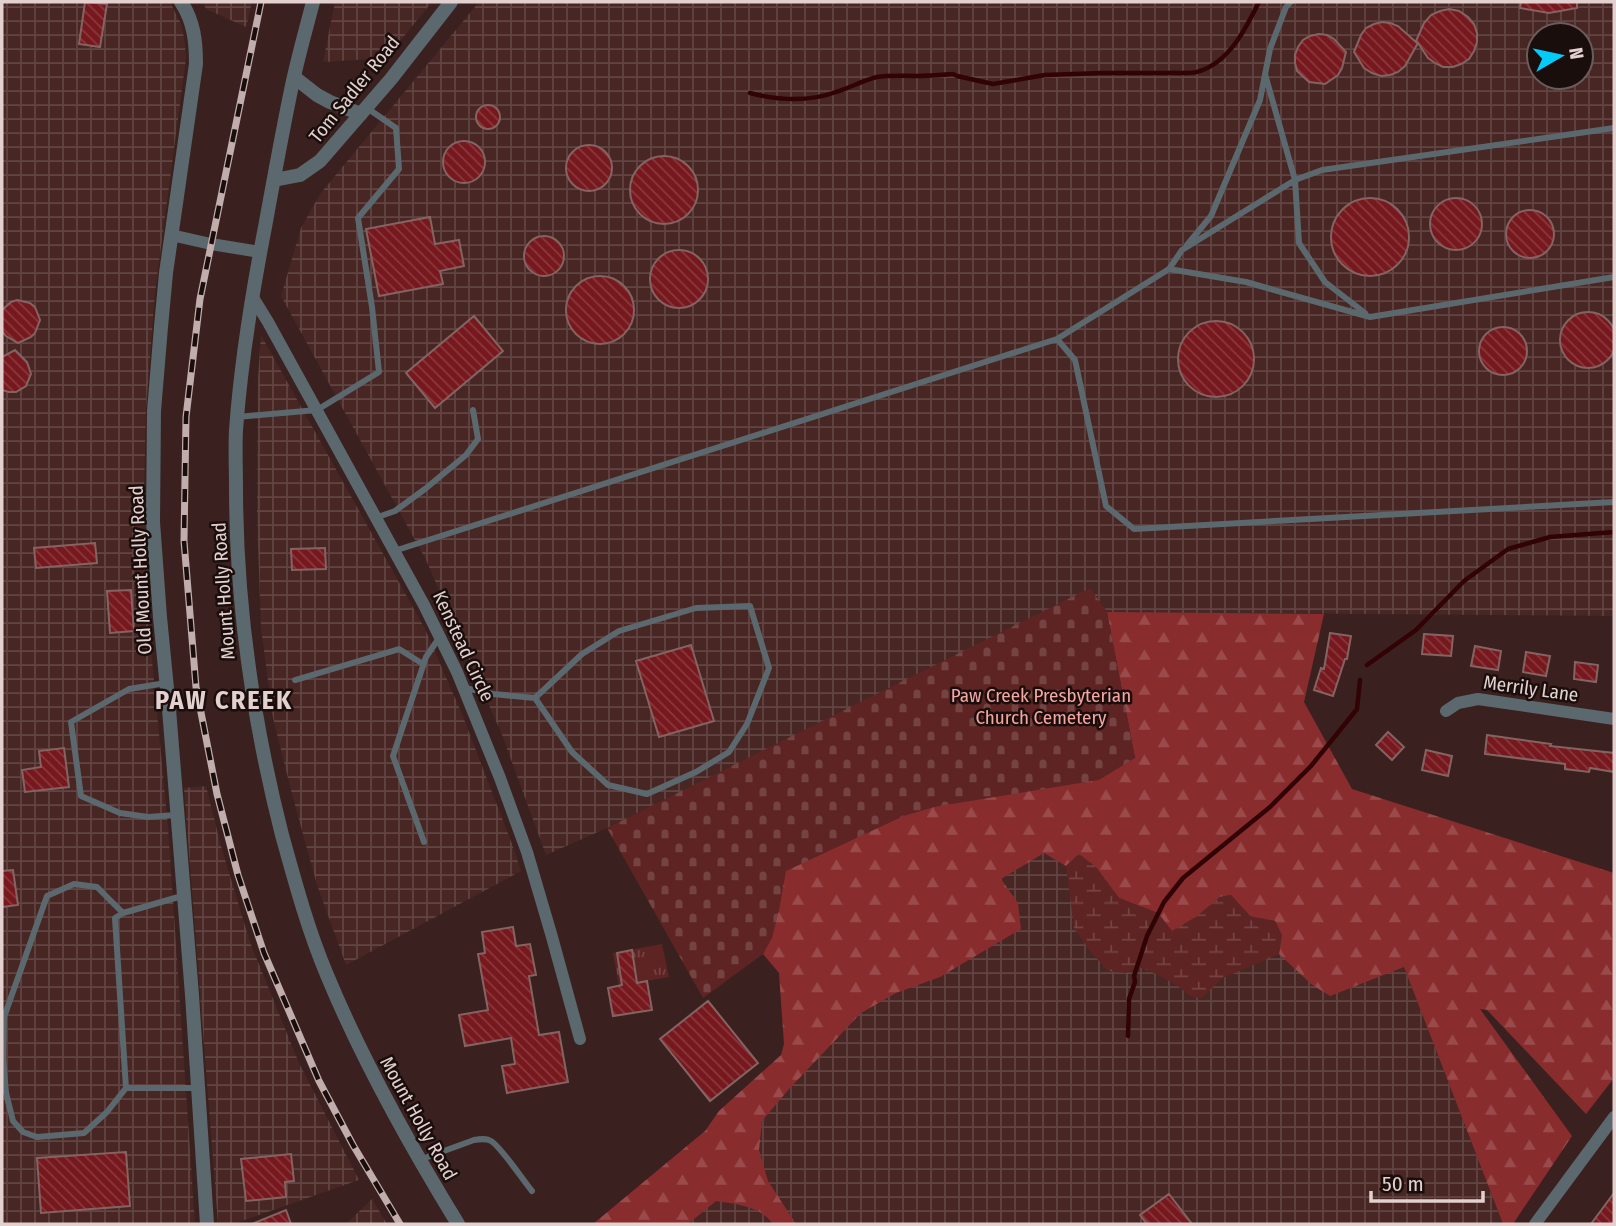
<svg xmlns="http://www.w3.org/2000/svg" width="1616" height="1226" font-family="'Fira Sans Condensed',sans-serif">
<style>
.industrial{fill:url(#industrial-grid);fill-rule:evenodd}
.grass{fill:url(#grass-tufts)}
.forest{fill:url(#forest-firs)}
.wetland{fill:url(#wetland-marsh)}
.cemetery{fill:url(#cemetery-stones)}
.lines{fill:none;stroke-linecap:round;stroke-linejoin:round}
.stream{stroke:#320305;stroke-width:4.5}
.building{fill:url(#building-back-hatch);stroke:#836462;stroke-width:2}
.service{stroke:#5b686d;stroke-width:6}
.minor{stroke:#5b686d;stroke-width:12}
.tertiary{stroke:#5b686d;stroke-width:14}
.rail-casing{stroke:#c1adac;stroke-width:7}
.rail{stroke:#1a0e0d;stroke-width:4.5;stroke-dasharray:13;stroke-linecap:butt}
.labels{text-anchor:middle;stroke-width:5;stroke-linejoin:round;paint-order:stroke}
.street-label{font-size:19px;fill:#e3d1d0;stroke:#1a0e0d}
.park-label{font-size:19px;fill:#f6a6a1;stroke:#1a0e0d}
.district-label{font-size:26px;font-weight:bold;letter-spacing:2px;fill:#e3d1d0;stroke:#1a0e0d}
</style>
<defs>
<pattern id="industrial-grid" width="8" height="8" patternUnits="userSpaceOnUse" patternTransform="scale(1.75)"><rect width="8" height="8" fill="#472624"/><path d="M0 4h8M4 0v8" fill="none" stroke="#614443"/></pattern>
<pattern id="grass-tufts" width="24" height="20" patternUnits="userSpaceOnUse" patternTransform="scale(1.75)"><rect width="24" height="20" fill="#5d2423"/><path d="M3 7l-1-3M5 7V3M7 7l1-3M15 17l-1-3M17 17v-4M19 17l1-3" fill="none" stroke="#744342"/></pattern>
<pattern id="forest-firs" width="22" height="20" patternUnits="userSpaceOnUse" patternTransform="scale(1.75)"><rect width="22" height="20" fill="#892c2d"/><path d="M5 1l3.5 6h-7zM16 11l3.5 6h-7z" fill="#9a4a4a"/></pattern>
<pattern id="wetland-marsh" width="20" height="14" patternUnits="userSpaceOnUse" patternTransform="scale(1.75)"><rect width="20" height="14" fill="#5d2423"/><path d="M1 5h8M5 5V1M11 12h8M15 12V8" fill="none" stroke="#744342"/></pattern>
<pattern id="cemetery-stones" width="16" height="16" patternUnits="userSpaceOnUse" patternTransform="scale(1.75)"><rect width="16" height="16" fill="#5d2423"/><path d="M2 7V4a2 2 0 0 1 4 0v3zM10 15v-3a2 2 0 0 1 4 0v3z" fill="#744342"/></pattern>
<pattern id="building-back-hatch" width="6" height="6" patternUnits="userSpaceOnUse" patternTransform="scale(1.75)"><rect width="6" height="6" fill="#76181d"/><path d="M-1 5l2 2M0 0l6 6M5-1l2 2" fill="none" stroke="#89393d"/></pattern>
</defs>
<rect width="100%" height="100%" fill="#3a211f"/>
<path class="industrial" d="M2 2H170L182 26 185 45 186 58 155 293 146 409 144 491 152 660 168 827 195 1224H2Z
M203 2H252L246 27 206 9Z
M335 2H432L386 58 323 62Z
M479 2H1614V616L1221 613 1399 954 1503 1224H632L951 909 1142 793 1107 612 1090 589 607 828 546 855 502 735 426 560 281 296 301 228 320 194ZM1539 35H1581V77H1539Z
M261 335 425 629 462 714 512 844 521 871 346 965 317 885 292 794 273 718 261 628 257 514 258 378Z
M206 786 221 846 250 942 299 1063 359 1180 233 1224H218L184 788Z
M372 1199 387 1224H346Z"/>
<path class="grass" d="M662 944 669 977 619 986 613 953Z"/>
<path class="forest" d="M1107 612 1324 614 1304 702 1352 789 1614 873V1078L1586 1114 1487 1010 1480 1009 1572 1136 1513 1224H1503L1404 967 1330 996 1311 984 1279 954 1282 935 1275 921 1250 916 1231 895 1220 897 1196 917 1172 931 1158 913 1119 898 1096 867 1079 854 1066 866 1044 853 1001 879 1018 903 1021 929 940 977 896 993 861 1013 789 1089 762 1121 759 1150 768 1181 796 1224H773C761 1206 735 1204 716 1201L688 1224H593L705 1131 719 1111 781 1055 784 1044 779 973 763 954C777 928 781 900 785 871L903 816 933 807 1135 758Z"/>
<path class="wetland" d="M1079 854 1096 867 1119 898 1158 913 1172 931 1196 917 1220 897 1231 895 1250 916 1275 921 1282 935 1279 954 1221 979 1202 998C1187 998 1187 992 1176 985 1163 977 1151 971 1137 967L1126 973 1108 971 1090 951 1074 928 1066 866Z"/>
<path class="cemetery" d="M1090 588 1107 612 1135 758 1099 780 933 807 903 816 786 871 779 910 772 938 763 954 703 998 607 828Z"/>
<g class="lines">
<path class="stream" d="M750 93C777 100 809 102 836 92 850 88 863 80 877 77 890 75 902 76 915 76 928 76 941 75 953 74L957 76 993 84 1045 75 1102 73H1168C1179 72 1190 75 1200 71 1230 61 1246 28 1259 2
M1367 665 1416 630 1464 581 1508 549 1550 537 1614 532
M1128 1036 1129 999 1135 982 1134 976 1147 936 1164 902 1183 878 1270 807 1311 766 1357 709 1360 680"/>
</g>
<path class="building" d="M85 2 107 4 100 47 79 44Z
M1521 2H1577V8L1549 13 1520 8Z
M1449 9 1459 11 1468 17 1474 24 1477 33V42L1474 51 1469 59 1461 64 1453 67H1443L1435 63 1428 58 1418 43 1405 66 1398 72 1390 75 1381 76 1372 73 1364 68 1354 52 1361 35 1366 28 1374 24 1382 22 1390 23 1398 26 1417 43 1416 41 1424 23 1431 15 1440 11Z
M1319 34 1327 35 1334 39 1346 52 1342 68 1338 75 1325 84 1309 82 1297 71 1295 63V55L1298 47 1303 40 1310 36Z
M476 117a12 12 0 1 1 24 0a12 12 0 1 1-24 0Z
M443 162a21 21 0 1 1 42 0a21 21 0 1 1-42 0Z
M566 168a23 23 0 1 1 46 0a23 23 0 1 1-46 0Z
M630 190a34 34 0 1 1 68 0a34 34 0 1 1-68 0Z
M1331 237a39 39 0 1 1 78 0a39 39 0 1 1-78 0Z
M1430 224a26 26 0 1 1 52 0a26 26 0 1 1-52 0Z
M1506 234a24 24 0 1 1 48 0a24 24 0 1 1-48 0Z
M430 217 435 244 459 240 464 266 440 271 443 284 379 296 366 229Z
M524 256a20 20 0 1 1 40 0a20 20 0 1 1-40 0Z
M650 279a29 29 0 1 1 58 0a29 29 0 1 1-58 0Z
M566 310a34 34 0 1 1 68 0a34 34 0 1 1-68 0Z
M17 300 30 303 35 307 40 320 35 333 31 337 18 343 6 336 2 331V310L11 302Z
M1560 340a28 28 0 1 1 56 0a28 28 0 1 1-56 0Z
M474 316 503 351 435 408 406 373Z
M1178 359a38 38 0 1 1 76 0a38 38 0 1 1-76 0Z
M1479 351a24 24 0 1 1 48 0a24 24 0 1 1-48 0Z
M15 350 27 362 31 374 26 386 16 392H9L2 390V357Z
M95 543 97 563 36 568 34 548Z
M325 548 326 569 292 570 291 549Z
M131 590 134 631 110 633 107 591Z
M1330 633 1351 636 1347 659H1345L1333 696 1314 690 1321 668 1324 669Z
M1424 634 1453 636 1451 656 1422 654Z
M691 645 714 721 659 737 636 661Z
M1475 646 1501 651 1498 670 1471 666Z
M1526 652 1550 656 1546 676 1523 672Z
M1575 662 1598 665 1596 682 1574 679Z
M1388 732 1404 747 1392 760 1376 745Z
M1487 735 1551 744 1550 746 1614 753V772L1590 768 1589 772 1565 769V764L1485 754Z
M64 748 69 787 25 792 22 770 41 767 39 751Z
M1426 750 1452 756 1448 776 1422 770Z
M13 870 18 905 2 907V871Z
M513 927 516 946 530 944 536 975 529 976 539 1035 559 1032 568 1082 507 1093 502 1066 515 1064 511 1038 465 1046 459 1015 488 1010 478 954 485 953 482 932Z
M632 950 637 983 647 981 652 1010 613 1016 608 988 622 985 617 953Z
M708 1001 758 1063 710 1101 660 1039Z
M126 1152 130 1206 41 1213 37 1158Z
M291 1154 294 1181 285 1182 286 1197 246 1201 241 1159Z
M1614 1193V1224H1591Z
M1169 1194 1192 1224H1147L1140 1215Z
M286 1210 291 1224H252Z"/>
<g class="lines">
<path class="service" d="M1265 74 1295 180 1299 243 1325 282 1365 313
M1187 245 1211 216 1260 100 1270 49 1286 7 1291 2
M1169 269 1182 250 1295 180 1322 170 1614 128
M1057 339 1075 360 1106 506 1134 529 1614 502
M237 417 317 410 379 372 372 307 358 218 399 169 396 128 367 108
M375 518 395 511 425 489 466 455 478 439 473 410
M394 551 1057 339 1169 269 1246 282 1370 317 1614 277
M295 680 399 649 423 664
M166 683 129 689 71 722 81 796 120 813 148 817 176 815
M465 688 493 694 535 698 582 654 619 631 696 608 750 606 769 668 747 724 729 752 696 772 647 794 608 785 572 752 535 698
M424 842 393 756 426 657 439 638
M123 913 97 887 74 884 47 896 4 1017 3 1058 6 1093 13 1121 23 1132 37 1137 84 1133 107 1112 126 1088 115 918 123 913 182 896
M126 1088H196
M422 1159 474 1140C480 1139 486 1138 491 1141 501 1147 523 1180 532 1191"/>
<path class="minor" d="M171 235 211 244 260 252
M252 296 268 322 424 605 457 672 500 778 527 852 552 937 580 1039
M1446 711 1458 703 1478 699 1614 719
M1535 1224 1614 1117"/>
<path class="tertiary" d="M181 2C194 21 196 42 196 64L166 273 161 327 154 411 153 522 160 617 169 709 192 995 207 1224
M313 2C305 33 296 64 290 95 281 139 273 183 265 227 252 294 241 361 236 430 235 449 236 468 236 487 236 605 253 721 282 835 295 882 308 930 327 975 363 1062 409 1144 458 1224
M294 77 317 95 330 102 361 114
M274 180 300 175 320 161 391 79 451 2"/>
<g class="rail-casing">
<path id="rail" d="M261 2 200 299 186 417 184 541 196 687 217 794 238 875 264 953 319 1081 353 1145 400 1224"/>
</g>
<use href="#rail" class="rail"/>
</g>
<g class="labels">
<g class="street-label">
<text transform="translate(354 89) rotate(-51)" y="7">Tom Sadler Road</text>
<text transform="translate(140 570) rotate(-93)" y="7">Old Mount Holly Road</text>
<text transform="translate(223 591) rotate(-94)" y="7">Mount Holly Road</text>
<text transform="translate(464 646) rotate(65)" y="7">Kenstead Circle</text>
<text transform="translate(1531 688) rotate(8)" y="7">Merrily Lane</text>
<text transform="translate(419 1118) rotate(61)" y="7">Mount Holly Road</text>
</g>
<g class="park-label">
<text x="1041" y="702">Paw Creek Presbyterian<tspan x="1041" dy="22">Church Cemetery</tspan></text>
</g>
<g class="district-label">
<text x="224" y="709">PAW CREEK</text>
</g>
</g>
<rect width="1616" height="1226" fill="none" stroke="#e3d1d0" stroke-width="7"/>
<g transform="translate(1560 56) rotate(81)"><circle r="33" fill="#1a0e0d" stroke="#6a5c5b" stroke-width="2"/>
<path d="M0-5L12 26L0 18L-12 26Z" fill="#05cbf9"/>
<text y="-10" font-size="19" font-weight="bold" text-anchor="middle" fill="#e3d1d0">N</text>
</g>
<path d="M1371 1191v10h112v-10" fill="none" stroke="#e3d1d0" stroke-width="3.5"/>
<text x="1382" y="1191" font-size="21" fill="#e3d1d0" stroke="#1a0e0d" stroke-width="5" paint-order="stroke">50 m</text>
</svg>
